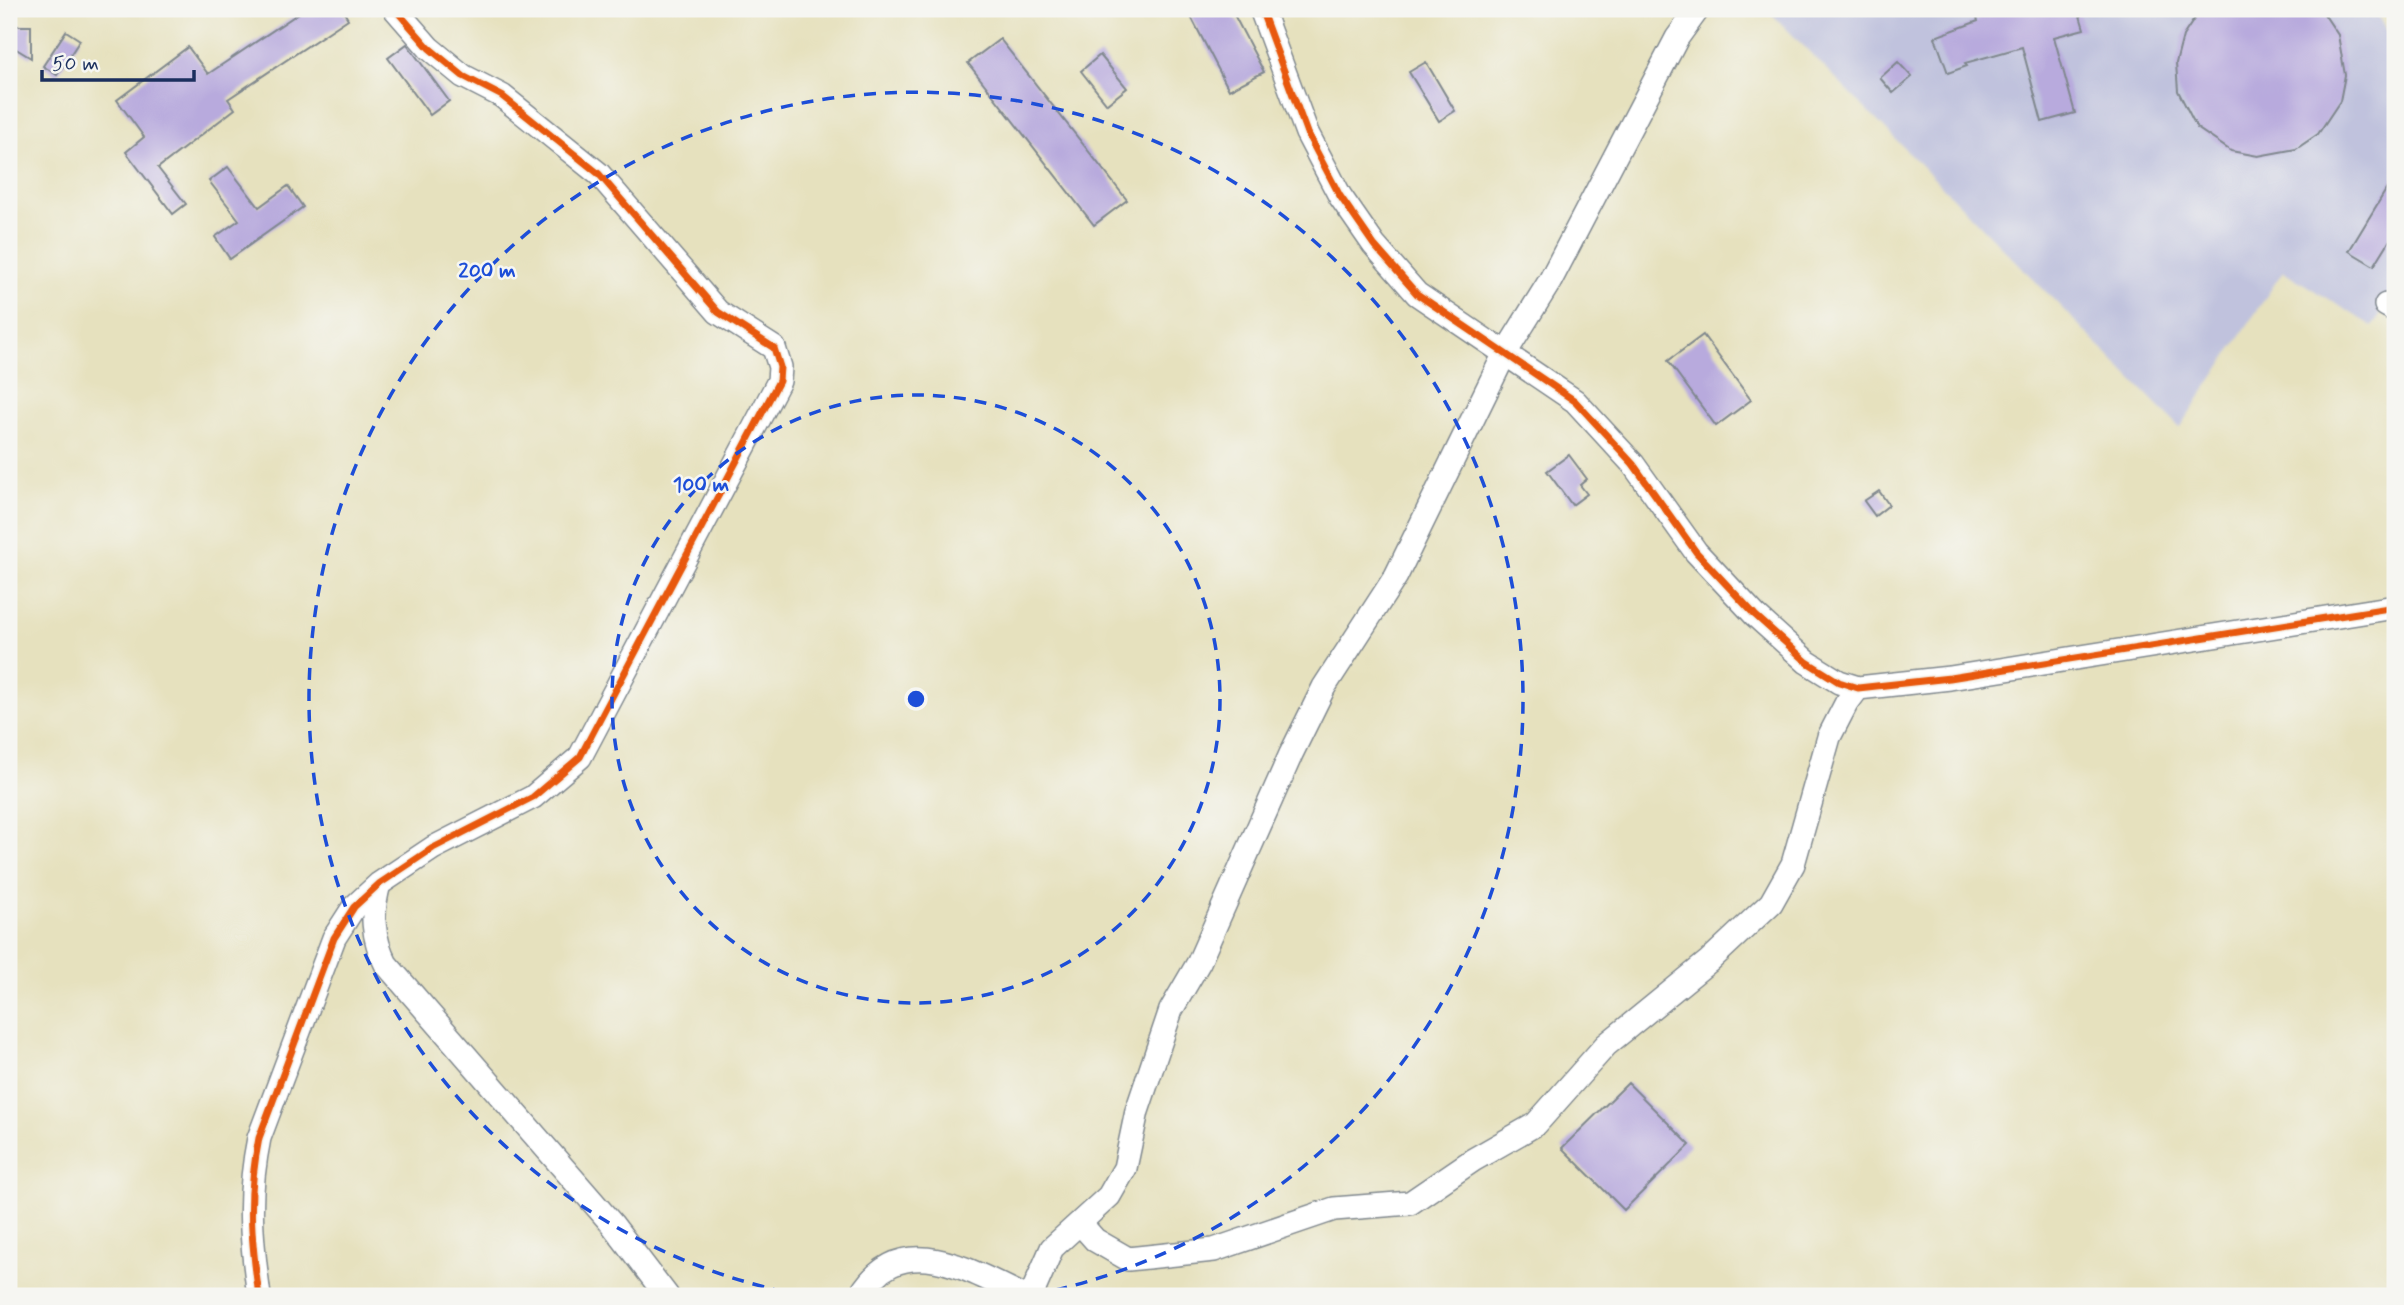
<svg xmlns="http://www.w3.org/2000/svg" width="2404" height="1305" font-family="Mynerve,sans-serif">
<style>
.industrial{fill:#c0c2dd}
.building{fill:#b8aadd}
.lines{fill:none;stroke-linecap:round;stroke-linejoin:round}
.minor-casing{stroke:#80888e;stroke-width:26}
.minor{stroke:#fff;stroke-width:23}
.cycleway-casing{stroke:#f6f6f2;stroke-width:11}
.cycleway{stroke:#e8590c;stroke-width:7}
.ring{fill:none;stroke:#1d4ed8;stroke-width:3.5;stroke-dasharray:12 9}
.centre{fill:#1d4ed8;stroke:#f6f6f2;stroke-width:3.5}
.ring-label{font-size:21px;text-anchor:middle;font-weight:bold;fill:#1d4ed8;stroke:#f6f6f2;stroke-width:5;stroke-linejoin:round;paint-order:stroke}
</style>
<rect width="100%" height="100%" fill="#f6f6f2"/>
<filter id="ink" filterUnits="userSpaceOnUse"><feTurbulence type="fractalNoise" baseFrequency=".0143" numOctaves="2"/><feDisplacementMap in="SourceGraphic" scale="14" xChannelSelector="R" yChannelSelector="G"/><feConvolveMatrix kernelMatrix="1 2 1 2 8 2 1 2 1" color-interpolation-filters="sRGB"/></filter>
<filter id="wash" filterUnits="userSpaceOnUse"><feTurbulence type="fractalNoise" baseFrequency=".00686" numOctaves="4" result="noise"/><feDisplacementMap in="SourceGraphic" scale="28" xChannelSelector="R" yChannelSelector="G"/><feGaussianBlur stdDeviation="1.57" result="paint"/><feColorMatrix in="noise" values="0 0 0 0 0 0 0 0 0 0 0 0 0 0 0 0 0 1.4 0 .05"/><feComposite in="paint" operator="in"/></filter>
<g filter="url(#wash)">
<rect width="100%" height="100%" fill="#e6e1be"/>
<path class="industrial" d="M1767 9H2373L2395 43V294L2372 326 2283 271 2180 428Z"/>
<g id="blocks">
<path class="building" d="M305 9H342L348 19 228 99 235 109 158 168 186 204 173 214 126 152 144 137 117 100 188 47 208 74Z
M1187 9H1231L1264 72 1229 90Z
M1975 9H2078L2084 29 2054 37 2075 113 2042 122 2022 47 1965 63 1967 66 1948 73 1935 37 1978 21Z
M2201 9H2319L2322 11 2338 35 2345 75 2340 101 2318 134 2296 149 2258 156 2231 151 2197 128 2178 91 2176 63 2183 36Z
M14 26H31V58L13 47Z
M66 31 80 40 57 75 43 66Z
M1000 39 1127 200 1094 225 968 63Z
M407 44 449 101 430 115 388 58Z
M1100 55 1127 88 1107 104 1081 71Z
M1426 62 1455 111 1439 121 1409 72Z
M1898 62 1912 77 1893 93 1880 78Z
M228 167 259 207 288 186 303 207 230 259 215 237 239 220 209 181Z
M2395 175V232L2374 266 2349 251Z
M1703 335 1751 400 1716 426 1668 361Z
M1569 455 1587 479 1580 485 1587 494 1572 505 1547 471Z
M1879 491 1889 505 1875 516 1864 501Z
M1628 1083 1690 1145 1624 1210 1562 1148Z"/>
</g>
</g>
<g filter="url(#ink)">
<use href="#blocks" fill-opacity="0" stroke="#80888e" stroke-width="2"/>
<g class="lines">
<g class="minor-casing">
<path id="minor" d="M1261 9 1307 133 1340 196 1374 245 1417 294 1575 401 1633 464 1696 552 1755 615 1807 662 1839 682 1858 688 1950 678 2395 607
M2386 305 2395 310
M379 884C371 913 372 937 386 964L612 1224 667 1296
M1080 1223 1095 1240 1128 1259 1214 1250 1334 1209 1410 1203 1473 1160 1536 1124 1606 1045 1709 961 1771 903 1793 864 1829 737 1846 704 1858 688
M259 1296C251 1238 247 1197 259 1138L334 938 354 907 379 884 433 848 533 797 580 757 779 381 780 367 774 348 718 312 599 174 502 96 463 76 429 48 395 9
M860 1296C901 1227 968 1270 1023 1296
M1031 1296 1052 1248 1109 1196 1125 1168 1137 1111 1171 1010 1199 962 1291 754 1324 687 1396 576 1504 355 1550 281 1677 38 1698 9"/>
</g>
<use href="#minor" class="minor"/>
<g class="cycleway-casing">
<path id="cycleway" d="M1261 9 1307 133 1340 196 1374 245 1417 294 1575 401 1633 464 1696 552 1755 615 1807 662 1839 682 1858 688 1950 678 2395 607
M259 1296C251 1238 247 1197 259 1138L334 938 354 907 379 884 433 848 533 797 580 757 779 381 780 367 774 348 718 312 599 174 502 96 463 76 429 48 395 9"/>
</g>
<use href="#cycleway" class="cycleway"/>
</g>
</g>
<g class="ring">
<circle cx="916" cy="699" r="304"/>
<path d="M805 1296A607 607 0 1 1 1027 1296"/>
</g>
<circle cx="916" cy="699" r="10" class="centre"/>
<g class="ring-label">
<text x="487" y="277">200 m</text>
<text x="701" y="491">100 m</text>
</g>
<rect width="2404" height="1305" fill="none" stroke="#f6f6f2" stroke-width="35"/>
<path d="M42 70v10h152v-10" fill="none" stroke="#1b2f5e" stroke-width="3.5"/>
<text x="52" y="70" font-size="21" fill="#1b2f5e" stroke="#f6f6f2" stroke-width="5" paint-order="stroke">50 m</text>
</svg>
